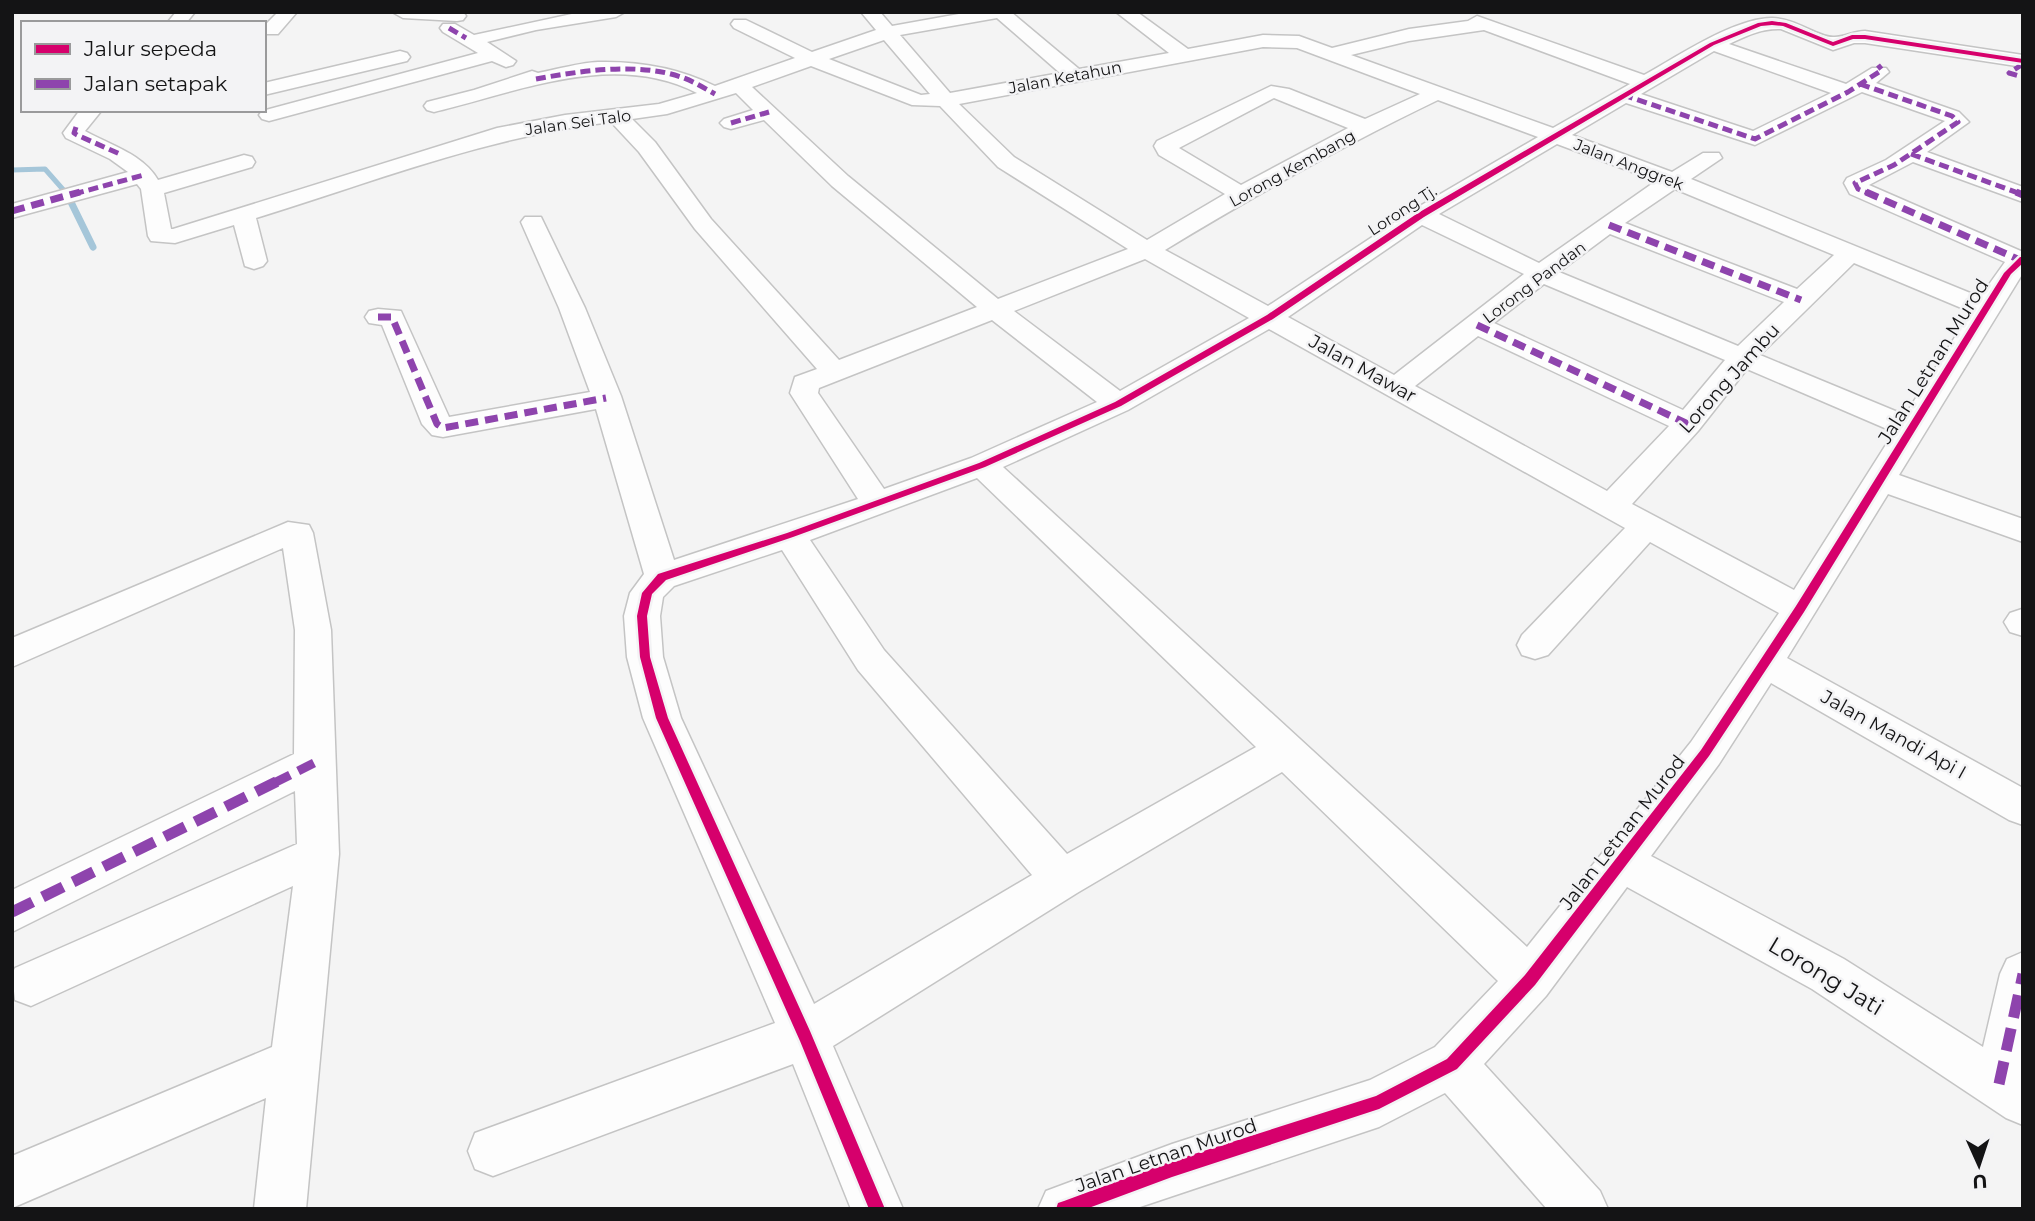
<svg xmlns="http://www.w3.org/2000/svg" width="2035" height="1221" font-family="Montserrat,sans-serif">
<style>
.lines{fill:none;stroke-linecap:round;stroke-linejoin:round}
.stream-far1{stroke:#a5c6d9;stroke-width:5}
.stream{stroke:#a5c6d9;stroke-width:7}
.minor-casing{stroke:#c4c4c4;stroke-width:3}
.minor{fill:#fdfdfd;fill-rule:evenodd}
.quiet-far3{stroke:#8e44ad;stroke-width:5;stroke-dasharray:10 5;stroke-linecap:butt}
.quiet-far2{stroke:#8e44ad;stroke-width:7;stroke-dasharray:13 7;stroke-linecap:butt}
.quiet-far1{stroke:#8e44ad;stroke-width:9;stroke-dasharray:18 9;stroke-linecap:butt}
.quiet{stroke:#8e44ad;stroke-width:11;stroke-dasharray:23 11;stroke-linecap:butt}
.cycleway-casing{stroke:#f3f3f5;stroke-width:5}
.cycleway{fill:#d6006c;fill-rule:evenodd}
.labels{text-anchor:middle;stroke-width:5;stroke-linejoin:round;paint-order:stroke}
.far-street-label{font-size:16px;fill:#141415;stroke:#f3f3f5}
.street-label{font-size:19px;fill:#141415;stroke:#f3f3f5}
.near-street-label{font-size:23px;fill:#141415;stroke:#f3f3f5}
</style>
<rect width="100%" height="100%" fill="#f4f4f4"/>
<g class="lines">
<path class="stream-far1" d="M12 170 45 169 67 194"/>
<path class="stream" d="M69 198 93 247"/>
<g class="minor-casing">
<path id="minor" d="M176 12H195L186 23H167Z
M278 12H297L278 34H264V26Z
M463 12 466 16 463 20 457 21 403 18 394 13Z
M581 12H625L616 17 536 30 487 42 516 61 513 65 506 67 492 61 269 121 262 119 259 115 262 111 478 53 443 32 440 28 443 24H455L474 35Z
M861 12H880L892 26 970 12H1011L1079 69 1169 53 1116 12H1137L1188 49 1263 35 1299 36 1332 48 1409 29 1468 21 1477 16 1644 75C1677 57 1734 18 1772 18 1795 18 1818 37 1833 37 1842 38 1854 31 1865 31L2023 55V67L1865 43H1854L1833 50 1781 29C1762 28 1746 36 1729 44L1846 84 1872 68H1886L1889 72 1876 83 1959 112 1969 122 1927 152 2023 187V202L1913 162 1869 185 2023 252V273L1899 475 2023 519V542L1888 494 1787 658 2023 788V825L2009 820 1771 683 1719 764 1651 856 1844 959 1983 1047 2000 974 2007 959 2023 952V1125L2006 1118 1812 989 1627 887 1546 996 1484 1064 1600 1191 1608 1209H1547L1445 1093 1379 1127 1134 1209H1038L1046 1191 1172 1144 1370 1080 1435 1047 1498 981 1282 772 1077 893 833 1046 903 1209H851L793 1064 493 1176 475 1169 468 1151 475 1133 775 1023 643 718 627 657 624 616 630 593 644 574 596 409 443 437 432 435 422 424 382 325 369 323 365 317 369 311 378 309 401 311 449 417 590 392 559 308 521 222 525 217H541L585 308 621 396 674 560 858 499 790 393 795 377 817 369 695 229 639 152 611 122C489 136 373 182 256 218L267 261 263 266 254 269 245 266 234 225 175 243 151 241 148 236 141 189 137 184 12 218V204L128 172 110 159 66 138 63 133 80 110H102L85 131C112 146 143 154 158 180L244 155 252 157 255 162 252 167 164 193 171 229H173L497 128 565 115 659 104 697 93C613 50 518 92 434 112L427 110 424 106 427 102 474 90 532 71 538 73C558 69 579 63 598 62 639 61 679 68 715 86L795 58 734 28 731 24 734 20H746L812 52 876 30ZM997 18 1060 73 950 93 900 35ZM1484 30 1630 84 1553 128 1351 55 1409 41ZM884 40 930 94 921 95 829 59ZM1263 47 1297 48 1420 94 1365 119 1289 89 1271 86 1157 141 1154 146 1159 155 1225 194 1147 240 1014 157 959 104ZM1714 51 1831 93 1753 131 1641 94ZM811 66 912 105 940 106 998 167 1128 249 998 299 848 176 752 87ZM1862 92 1945 121 1886 160 1847 178 1844 183 1850 194 2005 262 1980 297 1691 179 1722 158 1719 153H1703L1672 172 1572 135 1626 103 1755 145ZM736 93 753 110 724 119 720 123 724 127 731 129 764 120 832 186 977 307 839 360 711 219 655 142 632 119 667 114ZM1274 98 1348 128 1241 185 1179 148ZM1438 100 1538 137 1413 210 1268 306 1165 250C1254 196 1344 145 1438 100ZM1557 144 1656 181 1539 263 1439 214ZM1675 189 1834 255 1797 289 1625 223ZM1422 225 1524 274 1394 375 1288 317ZM1610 234 1784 302 1738 346 1559 272ZM1145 259 1249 318 1120 391 1014 311ZM1854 263 1971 312 1905 415 1760 355ZM1544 284 1725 360 1683 410 1494 323ZM992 320 1097 402 971 458 884 489 818 393 819 388ZM1269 329 1625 528 1522 635 1517 645 1522 655 1535 659 1548 655 1650 542 1779 613 1691 742 1527 947 1003 467 1128 410ZM1478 336 1669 426 1607 491 1415 386ZM1747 369 1894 432 1794 590 1632 504 1698 431ZM977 478 1256 747 1067 854 884 650 810 540ZM782 550 858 670 1032 875 814 1004 681 718 663 657 660 616 663 597 674 586Z
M400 51 407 53 410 57 407 61 264 95V83Z
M288 522 309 525 313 533 331 630 339 854 306 1209H254L266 1098 12 1208V1156L272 1047 293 886 31 1006 15 1000 12 974 15 968 297 844 295 791 12 932V890L294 754 295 630 283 548 12 667V638Z
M2022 609H2023V636L2010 632 2004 622 2010 613Z"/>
</g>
<use href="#minor" class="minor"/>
<path class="quiet-far3" d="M449 28 466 38
M2023 64 2009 73 2023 77
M536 79C580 71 638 62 681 77 693 81 704 88 715 94
M1860 84 1952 116 1958 122 1894 165 1855 183 1858 189 1870 194
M1623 95 1755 139 1848 92 1882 70 1878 65
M731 123 769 112
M76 127 74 133 77 135 122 155
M1911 154 2021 194
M74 194 144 175"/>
<path class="quiet-far2" d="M1866 192 2020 260
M2016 192 2023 195
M12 211 80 192
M1609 225 1801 300
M378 317H392L437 424 443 428 606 398
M1477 325 1688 424"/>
<path class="quiet-far1" d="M274 783 314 763"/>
<path class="quiet" d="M12 912 278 781
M1999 1084 2023 974"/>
<g class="cycleway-casing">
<path id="cycleway" d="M1772 21 1786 23 1833 42 1852 35H1865L2023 59V63L1865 39H1853L1833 46 1783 26 1772 25 1761 26 1714 45 1424 217 1273 319 1121 406 985 467 793 537 666 580 652 594 647 616 650 657 668 718 810 1031 885 1209H869L800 1041 656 718 640 657 637 616 642 593 658 574 787 533 979 463 1115 402 1267 315 1418 213 1710 43 1758 23Z
M2020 257H2023V263L2011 274 1804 612 1709 756 1535 985 1457 1069 1379 1109 1172 1177 1086 1209H1056L1058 1203 1064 1201 1172 1161 1376 1096 1447 1059 1525 975 1701 750 1796 606 2004 273Z"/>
</g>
<use href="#cycleway" class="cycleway"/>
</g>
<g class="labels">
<g class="far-street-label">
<text transform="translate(1065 77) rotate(-11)" y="6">Jalan Ketahun</text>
<text transform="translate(578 122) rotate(-8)" y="6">Jalan Sei Talo</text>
<text transform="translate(1629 164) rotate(21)" y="6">Jalan Anggrek</text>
<text transform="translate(1292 168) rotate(-29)" y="6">Lorong Kembang</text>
<text transform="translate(1402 210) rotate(-33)" y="6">Lorong Tj.</text>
<text transform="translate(1534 282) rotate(-37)" y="6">Lorong Pandan</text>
</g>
<g class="street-label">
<text transform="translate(1933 361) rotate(-58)" y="7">Jalan Letnan Murod</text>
<text transform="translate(1363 368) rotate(29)" y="7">Jalan Mawar</text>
<text transform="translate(1729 378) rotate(-48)" y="7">Lorong Jambu</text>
<text transform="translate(1894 734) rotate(29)" y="7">Jalan Mandi Api I</text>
<text transform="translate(1622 832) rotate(-52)" y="7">Jalan Letnan Murod</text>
<text transform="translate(1166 1155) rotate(-19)" y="7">Jalan Letnan Murod</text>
</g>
<g class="near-street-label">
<text transform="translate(1826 976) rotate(31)" y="8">Lorong Jati</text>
</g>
</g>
<rect width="2035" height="1221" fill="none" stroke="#141415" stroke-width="28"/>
<rect x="21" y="21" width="245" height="91" fill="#f3f3f5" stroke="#9a9a9b" stroke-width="2"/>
<rect x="35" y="44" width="35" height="10" fill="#d6006c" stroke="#9a9a9b" stroke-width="2"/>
<text x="84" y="56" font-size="21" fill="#141415">Jalur sepeda</text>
<rect x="35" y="79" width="35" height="10" fill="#8e44ad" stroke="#9a9a9b" stroke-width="2"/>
<text x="84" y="91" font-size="21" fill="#141415">Jalan setapak</text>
<g transform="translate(1979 1165) rotate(177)" stroke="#f3f3f5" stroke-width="5" paint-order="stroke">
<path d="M0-5L12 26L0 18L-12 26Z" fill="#141415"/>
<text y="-10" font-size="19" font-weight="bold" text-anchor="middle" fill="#141415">U</text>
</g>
</svg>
